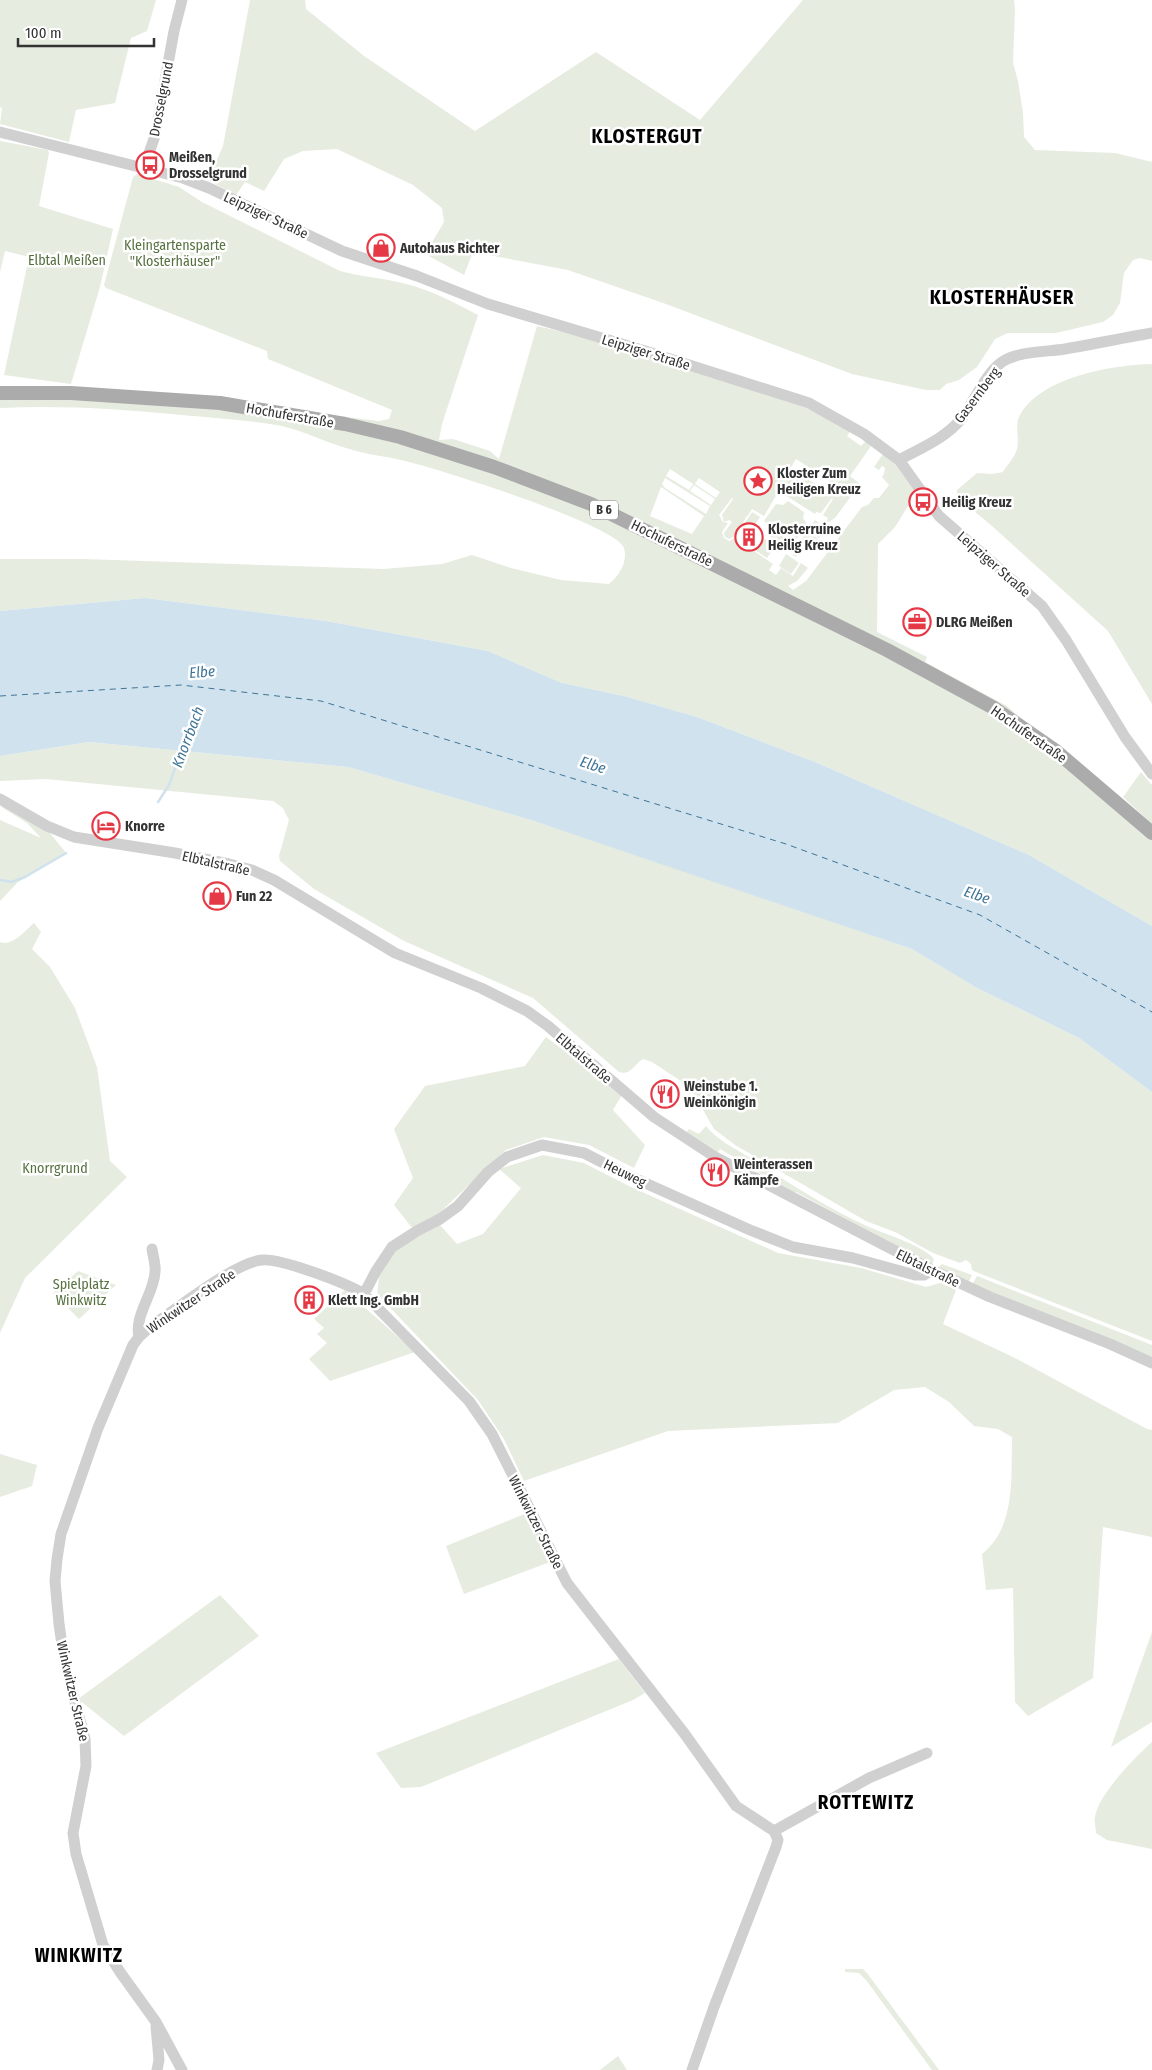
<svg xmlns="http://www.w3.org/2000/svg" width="1152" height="2070" font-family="'Fira Sans Condensed',sans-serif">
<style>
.green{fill:#e6ecdf;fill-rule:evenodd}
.water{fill:#cfe2ee}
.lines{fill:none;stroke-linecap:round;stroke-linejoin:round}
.stream{stroke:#cfe2ee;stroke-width:2.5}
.ferry{stroke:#3f7597;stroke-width:1;stroke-dasharray:6 5;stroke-linecap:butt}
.minor{stroke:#d0d0d0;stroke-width:11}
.major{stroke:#ababab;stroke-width:14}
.labels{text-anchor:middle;stroke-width:5;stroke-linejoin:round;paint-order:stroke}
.shield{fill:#fff;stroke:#707070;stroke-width:1}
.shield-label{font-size:12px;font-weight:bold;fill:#333}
.street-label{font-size:14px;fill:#333;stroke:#fff}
.poi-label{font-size:14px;font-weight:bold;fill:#333;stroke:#fff;text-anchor:start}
.park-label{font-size:14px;fill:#56703f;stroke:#fff}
.water-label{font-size:15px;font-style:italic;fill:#3f7597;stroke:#fff}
.district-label{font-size:19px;font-weight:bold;letter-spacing:1px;fill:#000;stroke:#fff}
</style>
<rect width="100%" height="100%" fill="#fff"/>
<path class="green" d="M0 0H156L147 31 131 38 115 103 76 110 69 142 0 124 2 108 0 107Z
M250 0H305L306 9 364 56 475 131 596 52 700 120 803 0H1014L1015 9 1013 63 1018 81 1023 113 1024 137 1035 150 1115 153 1152 162V261L1140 258 1133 260 1124 273 1120 303 1113 315 1103 322 1056 333H1008L995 339 977 367 959 380 946 384 940 390H926L852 374 666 304 568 270 473 252 464 275 425 254 444 222 442 208 413 185 337 149 303 151 284 159 264 191 245 182 236 195 208 180 223 146Z
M0 141 48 150 49 153 39 206 113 229 100 287 71 384 4 375 29 257 5 251 0 272Z
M137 174 179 187 202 202 340 271C362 277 384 278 406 284 431 290 455 303 478 315L442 424 439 440 453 439 490 451 499 459 537 326 563 332 687 368 809 409 851 430 847 436 861 446 866 441 871 446 850 476 860 484 835 518 829 522 827 521 828 518 823 515 833 499 832 498 821 513 816 512 815 514 785 495 786 493 780 489 764 516 752 509 747 517 745 516 746 518 733 537 729 539 725 537 724 533 732 522 729 520 724 522 722 515 733 499 732 498 719 515 723 522 728 523 722 532 724 538 729 541 735 538 773 564 769 570 776 575 781 568 793 576 801 563 808 568 797 581 788 586 793 590 806 581 862 507 868 505 874 498H879L889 485 882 477 884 474 885 468 882 466 879 470 874 467 883 454 894 463 916 493 895 527 878 544 877 632 927 657 925 662 1007 706 1152 836V926L1029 855 815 762 697 717 624 696 562 683 488 651 326 621 145 598 0 611V559H83L384 569 442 564 472 555 511 568 561 580 609 584C619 576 628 562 624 548 616 525 439 469 409 462 388 456 366 455 346 448 325 442 304 431 282 426 249 420 214 418 181 415 120 409 61 405 0 408V399L57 398 338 416 379 421 389 419 392 410 268 359 267 351 106 288 104 285 133 177ZM796 459 819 474 821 472 825 475 827 471 833 475 824 489 790 469ZM670 469 693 484 689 490 666 476ZM665 478 710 506 706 514 665 488 662 484ZM699 478 720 492 716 498 695 484ZM694 485 715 499 711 505 690 491ZM661 487 704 516 692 534 650 516Z
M1152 364V704L1108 631 992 526 957 497V490L977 473 992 474 1003 472C1007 465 1015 457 1017 449 1020 439 1014 424 1020 415 1041 377 1112 365 1152 364Z
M788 501 804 512 803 518 807 524 796 540 789 539 783 545 768 535 769 526 764 521 776 504 783 505Z
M752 512 760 517 749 534 741 529Z
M815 520 819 523 814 533 820 523 827 528 819 538 812 534 809 539 813 535 819 540 815 545 808 540 796 557 793 555 794 551Z
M763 538 775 546 767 558 755 550Z
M786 554 799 563 791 574 779 566Z
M89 742 348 767 531 820 640 856 912 949 977 988 1079 1038 1152 1092V1341L976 1272 972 1270 971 1264 966 1260 960 1263 933 1253 895 1232 866 1221 735 1145 714 1129 690 1087 652 1062 643 1059C634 1064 631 1076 619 1072L533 998 404 941 314 889 280 861 279 856 289 820 283 808 273 801 46 779 0 781V756Z
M1141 772 1152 785V824L1123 797Z
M0 806 9 809 49 832 67 854 18 882 0 901V820L41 838 27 823Z
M34 923 41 932 32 949 50 967 75 1008 97 1067 110 1161 127 1177 25 1278 0 1333V942C12 947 26 930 34 923Z
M546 1037 622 1095 613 1110 645 1145 634 1168 589 1145 544 1137 506 1150 436 1216 413 1229 394 1205 413 1178 394 1129 425 1086 525 1066Z
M706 1126C717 1140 734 1148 749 1157 787 1182 827 1208 869 1227 885 1234 924 1246 934 1259L932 1265 796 1192 791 1193C767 1179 745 1163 720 1149L717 1153 685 1134 689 1129 699 1134Z
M543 1155 584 1163 631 1187 778 1253 861 1268 926 1287 940 1283 956 1290 943 1324 1013 1357 1147 1429 1152 1430V1537L1103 1527 1093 1678 1028 1716 1015 1702 1013 1588 986 1590 982 1554C1016 1527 1011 1477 1012 1437L998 1429 974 1426 949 1402 925 1387 894 1390 838 1423 668 1431 524 1481 504 1439 478 1400 377 1294 380 1271 396 1249 440 1225 457 1244 483 1234 521 1188 499 1169Z
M942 1264 972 1275 968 1283 936 1269Z
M78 1271 116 1285 79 1319 53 1293Z
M977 1276 1152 1345V1359L972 1285Z
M345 1290 415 1352 330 1381 309 1359 327 1343 317 1334 324 1328 314 1319Z
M0 1454 37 1465 32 1486 0 1497Z
M527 1513 550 1562 464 1594 446 1546Z
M220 1595 259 1636 124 1736 78 1699Z
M1152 1632V1722L1111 1747Z
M619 1659 645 1693 633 1700 421 1787 401 1788 376 1753Z
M1152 1742V1849L1107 1840 1096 1833C1096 1828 1094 1822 1095 1817 1098 1795 1135 1757 1152 1742Z
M845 1969H863L867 1973 939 2070H932L866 1980 859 1973 845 1972Z
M618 2056 627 2070H600Z"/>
<path class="water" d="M145 598 326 621 488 651 562 683 624 696 697 717 815 762 1029 855 1152 926V1092L1079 1038 977 988 912 949 531 820 348 767 89 742 0 756V611Z"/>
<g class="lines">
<path class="stream" d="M158 802 169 785 182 749
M0 880 12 882 25 877 66 853"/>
<path class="ferry" d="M0 696 181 685 321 701 786 844 980 915 1152 1012"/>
<path class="minor" d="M0 132 183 178 209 188 342 251 417 276 488 304 642 350 809 403 864 434 899 460 939 516 1042 606 1066 640 1125 737 1152 774
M144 167 155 136 174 31 182 0
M899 460C921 448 946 438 962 418 975 401 984 375 1002 362 1019 351 1046 352 1065 349 1094 344 1123 338 1152 333
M0 799 47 826 74 837 175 853 229 864 252 870 274 880 395 953 481 988 527 1011 548 1026 654 1117 715 1157 932 1270 990 1297 1110 1344 1152 1363
M364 1294 376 1271 392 1247 417 1231 440 1219 458 1206 488 1172 507 1157 542 1145 584 1153 625 1174 750 1230 793 1247 853 1258 915 1275H924L932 1270
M139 1337C134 1315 154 1294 155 1272 156 1265 153 1256 152 1249
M774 1831 869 1778 927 1753
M156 2026 159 2060 157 2070
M182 2070 156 2022 120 1972 103 1945 76 1854 73 1833 86 1766 85 1739 65 1665 59 1624 55 1581 57 1559 61 1534 98 1428 133 1345 139 1337 150 1327C174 1311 235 1262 262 1260 281 1258 346 1283 364 1294L469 1401 492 1434 567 1583 684 1733 736 1806 774 1831
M692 2070 714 2007 776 1847 778 1840 774 1831"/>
<path class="major" d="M0 393H71L220 403 345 424 400 437 494 467 591 504 887 650 994 708 1056 751 1152 833"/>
</g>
<defs>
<g id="bus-ring" transform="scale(1.4375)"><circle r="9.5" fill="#fff" stroke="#e63946" stroke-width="1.5"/><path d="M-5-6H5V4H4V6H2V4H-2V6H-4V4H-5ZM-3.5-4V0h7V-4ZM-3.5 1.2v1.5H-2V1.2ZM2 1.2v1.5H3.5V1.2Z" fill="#e63946"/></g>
<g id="shop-ring" transform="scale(1.4375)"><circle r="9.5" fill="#fff" stroke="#e63946" stroke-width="1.5"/><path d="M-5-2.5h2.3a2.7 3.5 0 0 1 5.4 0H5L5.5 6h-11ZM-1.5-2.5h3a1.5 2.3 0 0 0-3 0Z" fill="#e63946"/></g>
<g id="sight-ring" transform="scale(1.4375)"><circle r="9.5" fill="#fff" stroke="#e63946" stroke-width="1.5"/><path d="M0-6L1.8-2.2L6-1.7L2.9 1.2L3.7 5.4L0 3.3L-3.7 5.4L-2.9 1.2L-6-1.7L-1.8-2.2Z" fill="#e63946"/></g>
<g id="building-ring" transform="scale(1.4375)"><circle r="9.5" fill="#fff" stroke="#e63946" stroke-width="1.5"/><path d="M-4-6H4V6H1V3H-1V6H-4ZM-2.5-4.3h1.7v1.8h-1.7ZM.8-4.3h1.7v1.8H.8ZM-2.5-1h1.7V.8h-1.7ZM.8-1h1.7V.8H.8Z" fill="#e63946"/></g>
<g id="office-ring" transform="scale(1.4375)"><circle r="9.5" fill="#fff" stroke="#e63946" stroke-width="1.5"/><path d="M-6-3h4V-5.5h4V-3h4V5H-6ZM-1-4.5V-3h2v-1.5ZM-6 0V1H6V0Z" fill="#e63946"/></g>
<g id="hotel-ring" transform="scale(1.4375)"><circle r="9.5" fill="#fff" stroke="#e63946" stroke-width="1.5"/><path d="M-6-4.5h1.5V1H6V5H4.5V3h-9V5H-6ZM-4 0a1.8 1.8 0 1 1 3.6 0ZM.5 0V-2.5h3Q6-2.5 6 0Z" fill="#e63946"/></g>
<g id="restaurant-ring" transform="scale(1.4375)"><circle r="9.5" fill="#fff" stroke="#e63946" stroke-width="1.5"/><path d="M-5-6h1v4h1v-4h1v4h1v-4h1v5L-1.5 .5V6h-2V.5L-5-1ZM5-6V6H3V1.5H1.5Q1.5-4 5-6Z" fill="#e63946"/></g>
</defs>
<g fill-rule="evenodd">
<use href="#bus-ring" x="150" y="165"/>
<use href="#shop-ring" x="381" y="248"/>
<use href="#sight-ring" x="758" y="481"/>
<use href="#bus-ring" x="923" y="502"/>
<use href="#building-ring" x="749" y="537"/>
<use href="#office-ring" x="917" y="622"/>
<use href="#hotel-ring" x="106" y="826"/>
<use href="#shop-ring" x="217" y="896"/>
<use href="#restaurant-ring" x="665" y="1094"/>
<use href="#restaurant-ring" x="715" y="1172"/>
<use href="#building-ring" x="309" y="1300"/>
</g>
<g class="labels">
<rect class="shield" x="590" y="500.5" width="28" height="19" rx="4"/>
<g class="shield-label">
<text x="604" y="514">B 6</text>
</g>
<g class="street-label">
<text transform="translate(161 99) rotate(-79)" y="5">Drosselgrund</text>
<text transform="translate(266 215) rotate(25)" y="5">Leipziger Straße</text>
<text transform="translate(646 352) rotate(17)" y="5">Leipziger Straße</text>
<text transform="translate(977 395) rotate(-53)" y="5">Gasernberg</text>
<text transform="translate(290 415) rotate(10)" y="5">Hochuferstraße</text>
<text transform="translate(672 543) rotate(26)" y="5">Hochuferstraße</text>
<text transform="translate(994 564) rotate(41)" y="5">Leipziger Straße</text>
<text transform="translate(1029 734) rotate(35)" y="5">Hochuferstraße</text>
<text transform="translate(216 863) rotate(13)" y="5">Elbtalstraße</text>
<text transform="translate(584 1058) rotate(41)" y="5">Elbtalstraße</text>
<text transform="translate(625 1173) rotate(26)" y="5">Heuweg</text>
<text transform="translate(928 1268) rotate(26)" y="5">Elbtalstraße</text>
<text transform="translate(191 1301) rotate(-34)" y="5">Winkwitzer Straße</text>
<text transform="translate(536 1522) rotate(63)" y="5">Winkwitzer Straße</text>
<text transform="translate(73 1691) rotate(77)" y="5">Winkwitzer Straße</text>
</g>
<g class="poi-label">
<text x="169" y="162">Meißen,<tspan x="169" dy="16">Drosselgrund</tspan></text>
<text x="400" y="253">Autohaus Richter</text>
<text x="777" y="478">Kloster Zum<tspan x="777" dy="16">Heiligen Kreuz</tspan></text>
<text x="942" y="507">Heilig Kreuz</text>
<text x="768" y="534">Klosterruine<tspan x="768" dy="16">Heilig Kreuz</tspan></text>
<text x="936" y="627">DLRG Meißen</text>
<text x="125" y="831">Knorre</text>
<text x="236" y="901">Fun 22</text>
<text x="684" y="1091">Weinstube 1.<tspan x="684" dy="16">Weinkönigin</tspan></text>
<text x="734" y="1169">Weinterassen<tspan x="734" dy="16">Kämpfe</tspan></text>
<text x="328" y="1305">Klett Ing. GmbH</text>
</g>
<g class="park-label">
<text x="175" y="250">Kleingartensparte<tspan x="175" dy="16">"Klosterhäuser"</tspan></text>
<text x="67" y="265">Elbtal Meißen</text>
<text x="55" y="1173">Knorrgrund</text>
<text x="81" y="1289">Spielplatz<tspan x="81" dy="16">Winkwitz</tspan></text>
</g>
<g class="water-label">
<text transform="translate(202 672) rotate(-4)" y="5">Elbe</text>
<text transform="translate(188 737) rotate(-69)" y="5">Knorrbach</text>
<text transform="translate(593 765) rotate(18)" y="5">Elbe</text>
<text transform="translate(977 895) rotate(19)" y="5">Elbe</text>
</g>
<g class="district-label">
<text x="647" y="143">KLOSTERGUT</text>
<text x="1002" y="304">KLOSTERHÄUSER</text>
<text x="866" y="1809">ROTTEWITZ</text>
<text x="79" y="1962">WINKWITZ</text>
</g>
</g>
<path d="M18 38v8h136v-8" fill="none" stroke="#333333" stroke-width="2.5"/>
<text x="25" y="38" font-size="15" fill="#333333" stroke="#ffffff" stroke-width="4" paint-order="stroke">100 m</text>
</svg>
